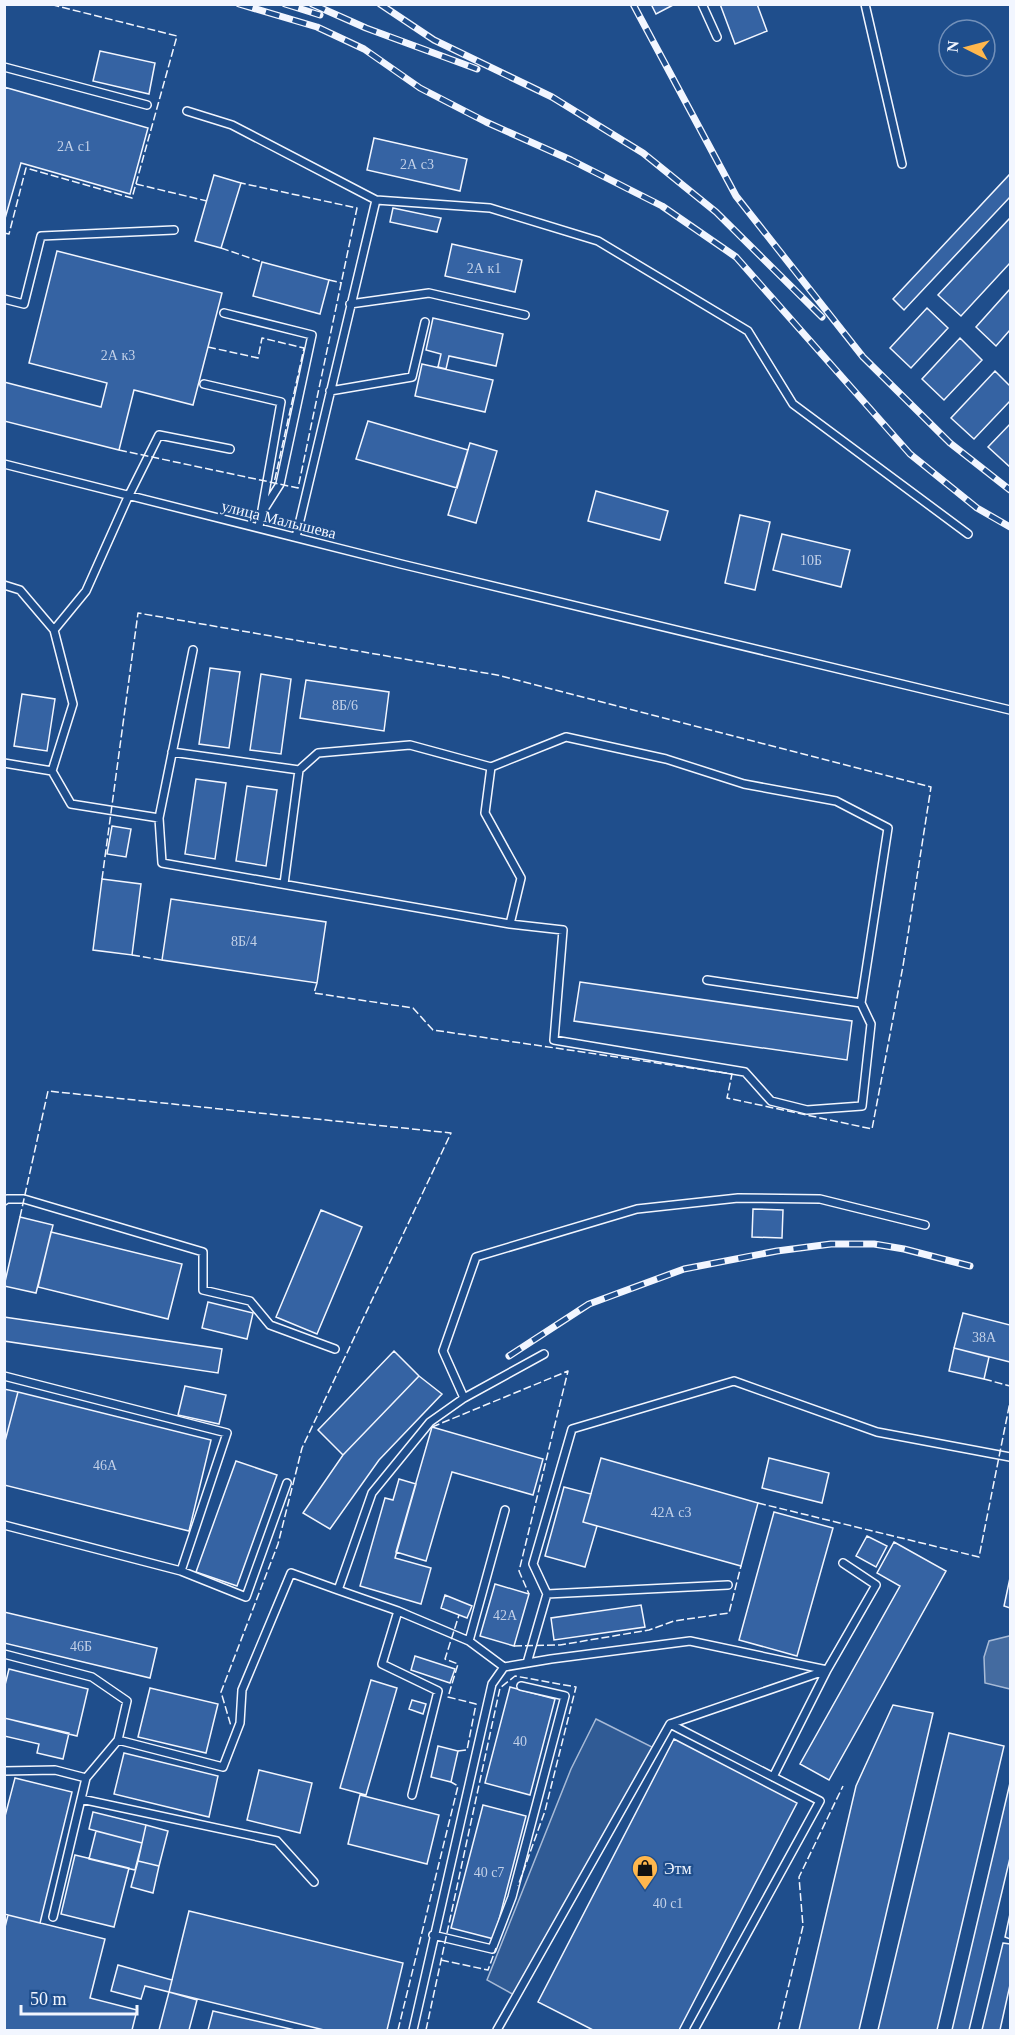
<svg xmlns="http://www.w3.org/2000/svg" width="1015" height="2035" font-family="Georgia,serif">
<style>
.built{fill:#305b95;stroke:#a8bbd7;stroke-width:1.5}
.water{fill:#446ba0;stroke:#a8bbd7;stroke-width:1.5}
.building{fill:#3563a3;stroke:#f2f6ff;stroke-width:1.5}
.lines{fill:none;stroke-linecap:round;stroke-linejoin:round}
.lane-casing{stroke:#f2f6ff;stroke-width:10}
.lane{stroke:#1f4e8c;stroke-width:7}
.rail-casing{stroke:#f2f6ff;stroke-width:7}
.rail{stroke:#1f4e8c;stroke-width:4.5;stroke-dasharray:14;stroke-linecap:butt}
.fence{stroke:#f2f6ff;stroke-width:1.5;stroke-dasharray:8 3;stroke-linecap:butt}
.labels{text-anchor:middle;stroke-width:4.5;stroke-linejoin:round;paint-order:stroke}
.number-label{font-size:14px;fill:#c3d1e8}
.street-label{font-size:16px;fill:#f2f6ff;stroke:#1f4e8c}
.poi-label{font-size:16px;fill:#f2f6ff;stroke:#1f4e8c;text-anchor:start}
</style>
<rect width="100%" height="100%" fill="#1f4e8c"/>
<path class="built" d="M596 1719 656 1749 516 1996 487 1980 571 1769Z"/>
<path class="water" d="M1009 1636H1010V1689L985 1683 984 1657 989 1641Z"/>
<path class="building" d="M651 4H675L656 14Z
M720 4H757L767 31 735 44Z
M100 51 155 63 149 94 93 81Z
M4 87 148 128 130 194 21 163 4 222Z
M374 138 467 159 460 191 367 170Z
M1010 174V197L904 310 893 299Z
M214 175 241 183 221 248 195 241Z
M393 208 441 218 437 232 390 222Z
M1010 218V263L961 316 938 295Z
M452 244 522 260 515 292 445 276Z
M57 251 222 293 193 405 134 390 119 450 4 421V382L101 407 107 383 29 363Z
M262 262 329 280 320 314 253 296Z
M1010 289V330L996 346 976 327Z
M927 308 948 328 911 368 890 348Z
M433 318 503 334 496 366 449 356 446 369 438 367 441 354 426 350Z
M960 338 982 360 944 400 922 379Z
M422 364 493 380 485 412 415 396Z
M995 371 1010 386V401L974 439 951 418Z
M368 421 468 450 457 488 356 459Z
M1010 424V467L988 447Z
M470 443 497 451 476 523 448 515Z
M596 491 668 511 660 540 588 521Z
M740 515 770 522 755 590 725 583Z
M782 534 850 550 841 587 773 570Z
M210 668 240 672 229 748 199 744Z
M261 674 291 679 281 754 250 750Z
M306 680 389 692 384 731 300 718Z
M22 694 55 699 47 751 14 746Z
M196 779 226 783 215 859 185 854Z
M247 786 277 790 266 866 236 861Z
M112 826 131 829 126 857 107 854Z
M102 879 141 884 132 955 93 950Z
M171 899 326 922 317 983 162 960Z
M580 982 852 1021 847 1060 574 1021Z
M753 1209 783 1210 782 1238 752 1237Z
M321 1210 362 1227 317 1334 276 1317Z
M20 1217 53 1225 36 1293 4 1286Z
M51 1232 182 1264 168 1319 38 1287Z
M208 1302 253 1313 247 1339 202 1328Z
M963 1313 1010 1325V1362L954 1348Z
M4 1317 222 1349 218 1373 4 1341Z
M954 1348 989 1357 984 1379 949 1371Z
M394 1351 419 1376 343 1455 318 1430Z
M419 1376 442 1394 379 1460 330 1529 303 1513 343 1455Z
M185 1386 226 1395 219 1424 178 1415Z
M4 1389 18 1392 4 1445Z
M18 1392 211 1440 189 1531 4 1485V1445Z
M432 1427 543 1459 533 1495 452 1472 426 1561 396 1552Z
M601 1458 758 1503 741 1566 583 1522Z
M769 1458 829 1473 822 1503 762 1488Z
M236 1461 277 1475 237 1586 196 1572Z
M399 1479 416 1484 395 1558 431 1568 421 1604 360 1586 385 1498 393 1500Z
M564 1487 591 1494 583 1522 597 1526 585 1567 545 1556Z
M774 1512 833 1528 797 1656 739 1640Z
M867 1536 887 1546 876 1567 856 1556Z
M894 1542 946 1571 829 1780 800 1764 900 1586 877 1573Z
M1010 1578V1608L1004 1606Z
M495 1584 529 1594 514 1646 480 1636Z
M445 1595 472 1606 467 1618 441 1608Z
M641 1605 645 1627 554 1640 551 1618Z
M4 1612 157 1648 150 1678 4 1643Z
M415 1656 455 1669 450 1683 411 1670Z
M9 1669 88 1689 77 1736 4 1718V1689Z
M371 1680 397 1688 366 1795 340 1788Z
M510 1687 555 1699 530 1795 485 1783Z
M150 1688 218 1704 206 1753 138 1737Z
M412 1700 426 1704 423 1714 409 1709Z
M893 1705 933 1713 859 2030H799L856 1786Z
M4 1718 69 1733 63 1759 37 1753 39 1744 4 1736Z
M949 1733 1004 1746 937 2030H878Z
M674 1739 797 1803 679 2030H593L538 2002Z
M438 1746 458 1751 451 1782 431 1777Z
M124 1753 218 1776 209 1817 114 1794Z
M259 1770 312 1783 300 1833 247 1820Z
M15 1778 72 1792 40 1923 4 1914V1820Z
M1010 1783V1858L969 2030H952Z
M360 1795 439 1815 427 1864 348 1844Z
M483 1805 526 1816 494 1939 451 1928Z
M93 1812 146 1825 142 1843 89 1829Z
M146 1825 168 1831 159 1866 138 1861Z
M96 1831 142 1843 135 1870 89 1859Z
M75 1855 129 1868 114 1927 61 1914Z
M138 1861 159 1866 153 1893 131 1887Z
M189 1911 403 1963 387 2030H324L169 1992Z
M1010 1914V1939L1005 1937Z
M8 1915 105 1939 90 1998 137 2010 132 2030H4V1931Z
M1003 1943 1010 1944V1985L1000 2030H982Z
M118 1965 172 1980 169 1992 145 1986 141 1999 111 1991Z
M169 1992 197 2000 189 2030H159Z
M213 2011 295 2030H208Z"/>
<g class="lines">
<g class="lane-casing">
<path id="lane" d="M702 4 717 37
M865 4 902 164
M4 67 147 105
M187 111 232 125 376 200
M4 299 24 304 41 236 174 230
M350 304 429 293 525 315
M224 313 312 335 280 484 261 514
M204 384 281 402 259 527
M330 391 412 377 425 322
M4 464 401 564 1010 710
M296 537 376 200 490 208 598 241 748 331 793 404 968 534
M4 585 20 590 54 630 73 704 52 771 4 763
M54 630 86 591 128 497 159 435 230 449
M172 752 299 770 284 884
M299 770 318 753 410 745 491 767
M52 771 71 804 159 818 193 650
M159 818 162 863 510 924 521 878 485 813 491 767 566 737 666 759 744 784 836 801 888 828 861 1003 707 980
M510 924 563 930 554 1040 745 1072 771 1101 807 1110 862 1106 871 1024 861 1003
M4 1201 7 1199H24L203 1252V1290L250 1301 270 1325 335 1349
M4 1376 227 1433 181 1571
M464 1398 443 1351 476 1257 637 1209 738 1198 820 1199 925 1225
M4 1525 181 1571 246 1597 287 1483
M547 1594 728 1585
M398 1611 469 1641
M4 1654 92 1677 127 1701 118 1740 223 1767 240 1723 242 1690 291 1573 338 1590
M527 1663 547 1594 533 1564 572 1429 734 1381 877 1432 1010 1457
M504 1667 469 1641 505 1510
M670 1724 820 1801 694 2030
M4 1771 55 1770 86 1778 53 1917
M86 1778 118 1740
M412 1795 438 1691 382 1664 398 1611 338 1590 372 1493 430 1422 464 1398 544 1354
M81 1799 277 1841 314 1882
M433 1935 492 1949 512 1897 565 1696 521 1686
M413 2030 492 1684 504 1667 551 1659 690 1641 827 1670 773 1777
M497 2030 670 1724 827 1670 876 1585 843 1563"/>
</g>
<use href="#lane" class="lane"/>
<g class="rail-casing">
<path id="rail" d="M239 4 317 27 364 49 420 88 486 122 571 160 662 206 736 257 910 454 977 508 1010 527
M285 4 320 15
M312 4 366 28 477 69
M380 4 434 40 552 97 643 153 716 212 822 317
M633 4 736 196 863 357 950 443 1010 490
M509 1356 589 1304 684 1269 777 1251 831 1244H874L904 1249 970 1266"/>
</g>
<use href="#rail" class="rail"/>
<path class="fence" d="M136 184 207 201
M4 233 9 234 26 168 132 198 177 36 49 4
M221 248 262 262
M329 280 342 283
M208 347 258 358 262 338 304 348 274 483
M119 450 298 488 357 208 241 183
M102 879 138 613 497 675 931 787 903 966 872 1129 727 1098 732 1074 433 1030 413 1008 314 993 317 983
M132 955 162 960
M20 1217 48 1091 451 1133 302 1448 278 1544 221 1692 231 1726
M984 1379 1010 1386
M432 1427 568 1371 519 1571 529 1594
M758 1503 979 1557 1010 1402
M514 1646 560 1645 649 1630 674 1621 729 1613 741 1566
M458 1751 467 1750 476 1704 448 1697 458 1664 445 1659 459 1615
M441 1960 488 1970 496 1948
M398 2030 458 1786 451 1782
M426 2030 500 1688 515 1676 576 1687 545 1811 518 1886
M778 2030 803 1926 799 1877 843 1786"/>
</g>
<defs>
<g id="shop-pin" transform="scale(1.35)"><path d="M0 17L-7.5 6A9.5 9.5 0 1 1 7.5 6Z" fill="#ffb74d" stroke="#1f4e8c"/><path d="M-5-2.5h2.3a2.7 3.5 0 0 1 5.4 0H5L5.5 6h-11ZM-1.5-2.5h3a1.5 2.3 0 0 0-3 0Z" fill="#111"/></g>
</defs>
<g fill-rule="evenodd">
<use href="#shop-pin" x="645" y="1868"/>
</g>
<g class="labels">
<g class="number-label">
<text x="74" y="151">2А с1</text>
<text x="417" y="169">2А с3</text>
<text x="484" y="273">2А к1</text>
<text x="118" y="360">2А к3</text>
<text x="811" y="565">10Б</text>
<text x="345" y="710">8Б/6</text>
<text x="244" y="946">8Б/4</text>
<text x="984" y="1342">38А</text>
<text x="105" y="1470">46А</text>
<text x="671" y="1517">42А с3</text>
<text x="505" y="1620">42А</text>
<text x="81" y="1651">46Б</text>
<text x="520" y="1746">40</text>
<text x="489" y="1877">40 с7</text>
<text x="668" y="1908">40 с1</text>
</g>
<g class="street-label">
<text transform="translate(279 519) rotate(14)" y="6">улица Малышева</text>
</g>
<g class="poi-label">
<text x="664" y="1874">Этм</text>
</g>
</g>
<rect width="1015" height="2035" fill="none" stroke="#f2f6ff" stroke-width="12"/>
<g transform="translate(967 48) rotate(276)"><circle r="28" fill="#1f4e8c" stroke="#7391ba" stroke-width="1.5"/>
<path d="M0-4.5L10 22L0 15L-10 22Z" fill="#ffb74d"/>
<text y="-9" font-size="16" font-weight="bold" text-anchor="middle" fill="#f2f6ff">N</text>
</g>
<path d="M21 2005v9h116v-9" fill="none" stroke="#f2f6ff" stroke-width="3"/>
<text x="30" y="2005" font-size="18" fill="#f2f6ff" stroke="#1f4e8c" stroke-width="4.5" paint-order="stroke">50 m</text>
</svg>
